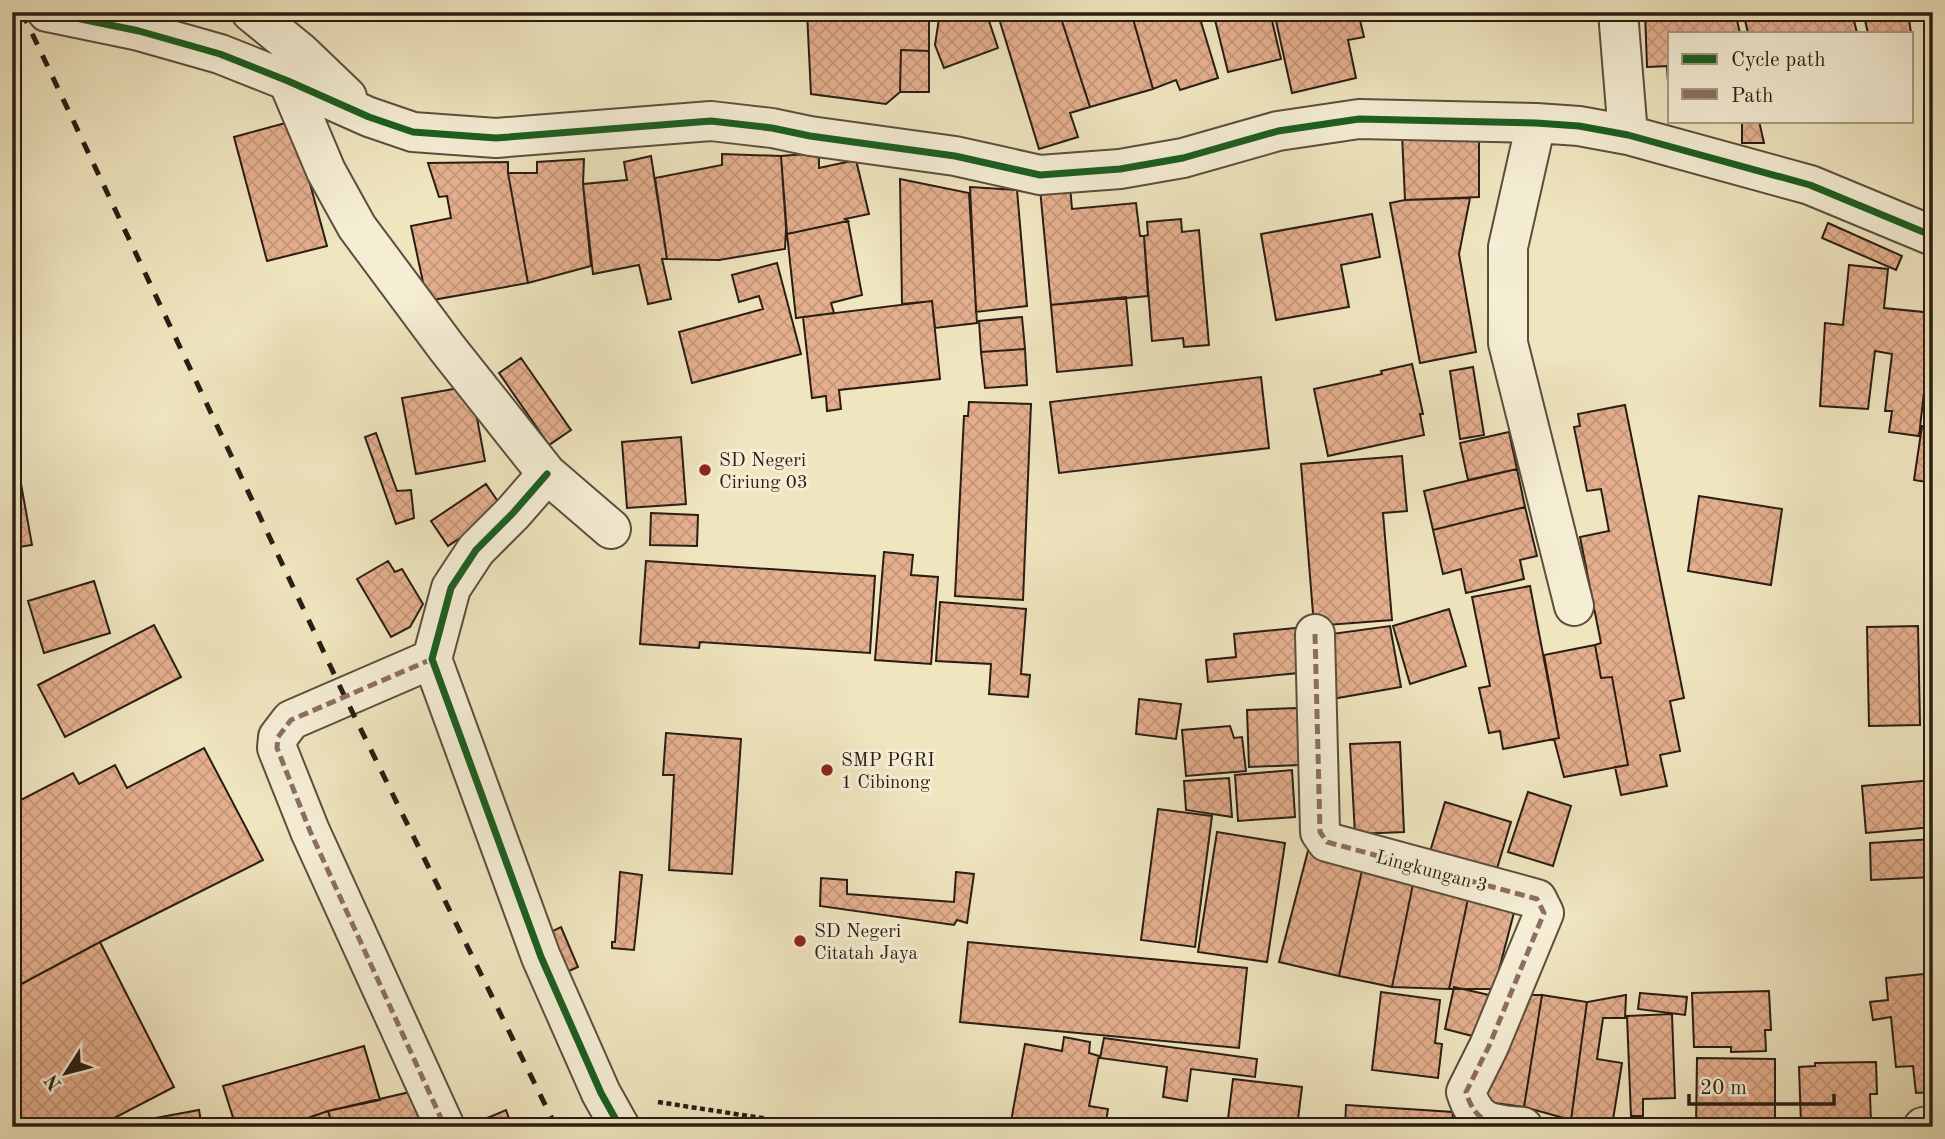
<svg xmlns="http://www.w3.org/2000/svg" width="1945" height="1139" font-family="'Old Standard TT',serif">
<style>
.building{fill:url(#building-cross-hatch);stroke:#291d13;stroke-width:2}
.lines{fill:none;stroke-linecap:round;stroke-linejoin:round}
.minor-casing{stroke:#5a4f3e;stroke-width:42}
.path{stroke:#291d13;stroke-width:4.5;stroke-dasharray:5 3.5;stroke-linecap:butt}
.minor{stroke:#f5eed5;stroke-width:38}
.rail{stroke:#291d13;stroke-width:5;stroke-dasharray:12 12;stroke-linecap:butt}
.quiet{stroke:#8d6e63;stroke-width:5;stroke-dasharray:10 5;stroke-linecap:butt}
.cycleway-casing{stroke:#f5eed5;stroke-width:11}
.cycleway{stroke:#1b5e20;stroke-width:7}
.poi-dot{fill:#8f2418;stroke:#f5eed5;stroke-width:2.5}
.labels{text-anchor:middle;stroke-width:6;stroke-linejoin:round;paint-order:stroke}
.poi-label{font-size:19px;fill:#291d13;stroke:#f5eed5;text-anchor:start}
.street-label{font-size:19px;fill:#291d13;stroke:#f5eed5}
</style>
<defs>
<pattern id="building-cross-hatch" width="8" height="8" patternUnits="userSpaceOnUse" patternTransform="scale(1.75)"><rect width="8" height="8" fill="#e5af8e"/><path d="M0 0l8 8M0 8l8-8" fill="none" stroke="#c4967a"/></pattern>
</defs>
<rect width="100%" height="100%" fill="#efe5bf"/>
<filter id="stains"><feTurbulence type="fractalNoise" baseFrequency=".00286" numOctaves="4"/><feColorMatrix values="0 0 0 0 .2 0 0 0 0 .09 0 0 0 0 .02 0 0 0 .5 -.17"/></filter>
<radialGradient id="worn" r=".72"><stop offset=".6" stop-color="#630" stop-opacity="0"/><stop offset="1" stop-color="#630" stop-opacity=".3"/></radialGradient>
<path class="building" d="M807 12H929V51L901 50 900 92 886 104 811 94Z
M940 12H986L998 48 944 68 935 45Z
M997 12H1059L1090 107 1070 113 1078 137 1039 149Z
M1059 12H1131L1153 89 1090 107Z
M1131 12H1198L1218 78 1180 90 1176 80 1153 89Z
M1213 12H1270L1281 59 1228 72Z
M1274 12H1358L1364 37 1348 40 1356 78 1292 93Z
M1398 12H1432L1401 21Z
M1645 12H1735L1740 33H1670V66L1647 67Z
M1743 12H1852L1857 33H1748Z
M1863 12H1908L1911 33H1868Z
M901 50 929 51V92H900Z
M1667 66H1670V115Z
M293 121 327 246 267 261 234 137Z
M1742 121H1759L1764 143H1742Z
M1402 134H1479V197L1405 200Z
M819 153V168L856 160 869 214 845 219 848 221 787 234 781 156Z
M722 154 781 156 786 228 785 249 719 260 667 259 655 178 722 165Z
M651 156 667 259H662L671 299 648 304 639 265 593 274 583 184 627 180 624 162Z
M584 159 583 184 591 266 528 283 508 173H537V162Z
M508 162V173L528 283 427 301 411 226 451 218 447 196 439 197 428 163Z
M900 179 969 193 977 323 935 328 932 301 902 304Z
M1070 186 1072 209 1136 203 1140 236H1144L1148 296 1051 305 1040 189Z
M970 187 1017 190 1027 306 976 312Z
M1470 198 1459 254 1476 352 1420 363 1390 203 1405 200Z
M1372 214 1380 257 1341 265 1349 307 1276 320 1261 234Z
M1181 219 1182 232 1199 230 1209 345 1184 347 1183 338 1152 341 1144 236 1148 235 1147 222Z
M848 221 862 295 831 303 834 313 796 318 787 234Z
M1828 223 1902 256 1896 270 1822 238Z
M777 263 801 354 692 383 679 332 763 309 759 296 739 302 732 275Z
M1849 265 1888 269 1884 308 1933 313 1919 436 1889 432 1892 411H1885L1892 354 1875 351 1868 409 1820 406 1825 323 1843 325Z
M1126 297 1132 365 1057 372 1051 305Z
M932 301 940 379 839 390 841 409 827 411 826 396 812 398 803 317Z
M1022 317 1025 349 981 352 979 321Z
M1025 349 1027 385 985 388 981 352Z
M521 358 571 430 549 445 499 373Z
M1412 364 1423 414H1420L1424 435 1328 456 1314 389 1382 374 1381 371Z
M1473 367 1484 435 1460 439 1450 371Z
M1261 377 1269 448 1059 473 1050 402Z
M471 386 485 461 416 474 402 398Z
M969 402 1031 404 1023 600 955 596 964 416H968Z
M1625 405 1684 698 1670 701 1680 751 1660 755 1667 786 1621 795 1615 767 1628 765 1612 677 1601 678 1595 645 1601 643 1580 537 1609 531 1601 489 1587 491 1574 427 1580 426 1578 414Z
M1922 426 1933 428V483L1914 480Z
M1509 432 1517 469 1468 480 1460 443Z
M376 433 397 491 411 490 414 518 396 524 365 437Z
M681 437 686 504 627 508 622 442Z
M12 439 21 484 12 485Z
M1402 456 1407 511 1383 513 1392 620 1314 626 1301 464Z
M1517 469 1525 507 1433 530 1424 491Z
M21 484 32 545 12 548V485Z
M486 484 503 509 448 546 431 521Z
M1699 496 1782 509 1771 585 1688 571Z
M1525 507 1537 556 1520 560 1524 579 1466 593 1461 569 1443 574 1433 530Z
M651 513 698 515 697 546 650 545Z
M884 552 913 555 911 575 938 577 931 664 875 660Z
M388 561 395 572 402 569 423 604 410 627 391 637 357 579Z
M646 561 875 576 870 653 700 642 699 648 640 644Z
M94 581 110 633 44 653 28 601Z
M1530 586 1559 738 1503 749 1500 731 1489 733 1479 688 1490 686 1472 597Z
M940 602 1026 609 1021 674 1030 675 1028 697 989 694 991 664 936 661Z
M1449 609 1466 666 1410 684 1393 626Z
M154 625 181 677 65 737 38 685Z
M1390 626 1401 687 1332 699 1324 635Z
M1918 626 1920 725 1869 726 1867 627Z
M1305 627 1309 672 1208 682 1206 660 1236 657 1234 634Z
M1595 645 1601 678 1612 677 1628 765 1564 777 1554 739 1559 738 1544 655Z
M1139 699 1181 704 1176 739 1136 734Z
M1297 708 1300 765 1249 767 1247 710Z
M1230 726 1234 738 1242 737 1246 771 1186 776 1182 730Z
M666 733 741 739 732 874 669 870 674 775H663Z
M12 740 21 758 12 762Z
M1400 742 1404 832 1355 834 1350 744Z
M204 748 263 860 100 942 12 989V796L17 794 21 800 73 773 79 784 115 765 127 788Z
M1292 770 1295 817 1238 821 1235 775Z
M1229 778 1232 817 1186 810 1184 781Z
M1933 780V827L1866 833 1862 786Z
M1528 792 1571 806 1553 866 1508 852Z
M1445 802 1511 822 1495 875 1429 855Z
M1158 809 1212 816 1195 947 1141 940Z
M1217 832 1285 843 1267 962 1198 952Z
M1933 839V877L1871 880 1870 843Z
M1309 847 1364 861 1339 976 1279 962Z
M1364 861 1415 874 1392 987 1339 976Z
M620 872 642 875 634 950 612 948V942H615Z
M956 872 974 874 967 923 957 920 954 925 820 906 821 878 847 880V894L954 902Z
M1415 874 1470 889 1449 989 1392 987Z
M1470 889 1517 901 1494 989H1449Z
M561 927 578 967 558 976 540 937Z
M100 942 174 1087 97 1127H12V989Z
M968 942 1247 968 1239 1048 960 1022Z
M1933 973V1092L1916 1093 1913 1066 1896 1067 1891 1017 1873 1020 1870 1002 1888 1000 1886 978Z
M1454 987 1498 997 1488 1040 1445 1029Z
M1769 991 1771 1030H1765L1766 1051 1731 1052V1047H1694L1692 993Z
M1381 992 1440 1000 1435 1043 1442 1044 1438 1078 1372 1070Z
M1640 993 1687 997 1685 1015 1638 1009Z
M1519 995H1542L1524 1107 1480 1101Z
M1542 995 1587 1002 1571 1120 1524 1107Z
M1626 995 1625 1018H1603L1597 1059 1622 1063 1612 1126 1571 1120 1587 1002Z
M1672 1014 1675 1098 1643 1099V1116H1631L1627 1016Z
M1064 1037 1090 1042 1089 1053 1099 1056 1089 1106 1108 1109 1105 1127 1092 1124 1091 1127H1010L1025 1044 1062 1051Z
M1104 1038 1257 1059 1255 1077 1191 1069 1187 1101 1163 1097 1167 1067 1100 1058Z
M364 1046 380 1100 328 1111 282 1127H236L223 1086Z
M1697 1058 1775 1059V1127H1696Z
M1876 1062 1877 1094H1870L1871 1122 1801 1124 1799 1067 1815 1066V1063Z
M1233 1079 1302 1087 1297 1127H1227Z
M410 1092 429 1127H333L328 1111Z
M1346 1105 1453 1112 1452 1127H1345Z
M199 1110 202 1127H140L139 1121Z
M506 1110 512 1127H496L492 1116Z
M328 1111 333 1127H282Z
M492 1116 496 1127H477L476 1122Z"/>
<g class="lines">
<g class="minor-casing">
<path id="minor" d="M47 12 139 31 220 54 288 81 369 117 413 132 496 138 711 121 772 128 810 136 955 156 1040 175 1120 169 1183 158 1278 131 1359 119 1536 123 1579 126 1628 135 1810 185 1933 236
M251 12 300 52 347 97
M1618 12 1628 135
M288 81 326 171 357 227 447 348 547 474 611 529
M1536 123 1508 247V343L1574 606
M547 474 513 513 476 550 451 588 432 659 541 957 601 1093 620 1127
M1315 634 1320 832 1327 842 1537 899 1544 913 1489 1046 1466 1092C1476 1125 1492 1124 1523 1127
M432 659 291 720 278 737 277 748 310 831 445 1127
M1923 1127 1933 1125"/>
</g>
<path class="path" d="M658 1102 820 1127"/>
<use href="#minor" class="minor"/>
<path class="rail" d="M22 12 344 695 556 1127"/>
<path class="quiet" d="M1315 634 1320 832 1327 842 1537 899 1544 913 1489 1046 1466 1092C1476 1125 1492 1124 1523 1127
M432 659 291 720 278 737 277 748 310 831 445 1127
M1923 1127 1933 1125"/>
<g class="cycleway-casing">
<path id="cycleway" d="M47 12 139 31 220 54 288 81 369 117 413 132 496 138 711 121 772 128 810 136 955 156 1040 175 1120 169 1183 158 1278 131 1359 119 1536 123 1579 126 1628 135 1810 185 1933 236
M547 474 513 513 476 550 451 588 432 659 541 957 601 1093 620 1127"/>
</g>
<use href="#cycleway" class="cycleway"/>
</g>
<g class="poi-dot">
<circle cx="705" cy="470" r="7"/>
<circle cx="827" cy="770" r="7"/>
<circle cx="800" cy="941" r="7"/>
</g>
<g class="labels">
<g class="poi-label">
<text x="719" y="466">SD Negeri<tspan x="719" dy="22">Ciriung 03</tspan></text>
<text x="841" y="766">SMP PGRI<tspan x="841" dy="22">1 Cibinong</tspan></text>
<text x="814" y="937">SD Negeri<tspan x="814" dy="22">Citatah Jaya</tspan></text>
</g>
<g class="street-label">
<text transform="translate(1432 870) rotate(15)" y="7">Lingkungan 3</text>
</g>
</g>
<rect width="1945" height="1139" fill="none" stroke="#efe5bf" stroke-width="42"/>
<rect x="14" y="14" width="1917" height="1111" fill="none" stroke="#291d13" stroke-width="3.5"/>
<rect x="21" y="21" width="1903" height="1097" fill="none" stroke="#291d13" stroke-width="2"/>
<rect x="1668" y="32" width="245" height="91" fill="#f5eed5" stroke="#a39a87" stroke-width="2"/>
<rect x="1682" y="54" width="35" height="10" fill="#1b5e20" stroke="#a39a87" stroke-width="2"/>
<text x="1731" y="66" font-size="21" fill="#291d13">Cycle path</text>
<rect x="1682" y="89" width="35" height="10" fill="#8d6e63" stroke="#a39a87" stroke-width="2"/>
<text x="1731" y="102" font-size="21" fill="#291d13">Path</text>
<g transform="translate(66 1073) rotate(234)" stroke="#f5eed5" stroke-width="5" paint-order="stroke">
<path d="M0-5L12 26L0 18L-12 26Z" fill="#291d13"/>
<text y="-10" font-size="19" font-weight="bold" text-anchor="middle" fill="#291d13">N</text>
</g>
<path d="M1689 1094v10h145v-10" fill="none" stroke="#291d13" stroke-width="3.5"/>
<text x="1700" y="1094" font-size="21" fill="#291d13" stroke="#f5eed5" stroke-width="5" paint-order="stroke">20 m</text>
<rect width="100%" height="100%" filter="url(#stains)"/>
<rect width="100%" height="100%" fill="url(#worn)"/>
</svg>
